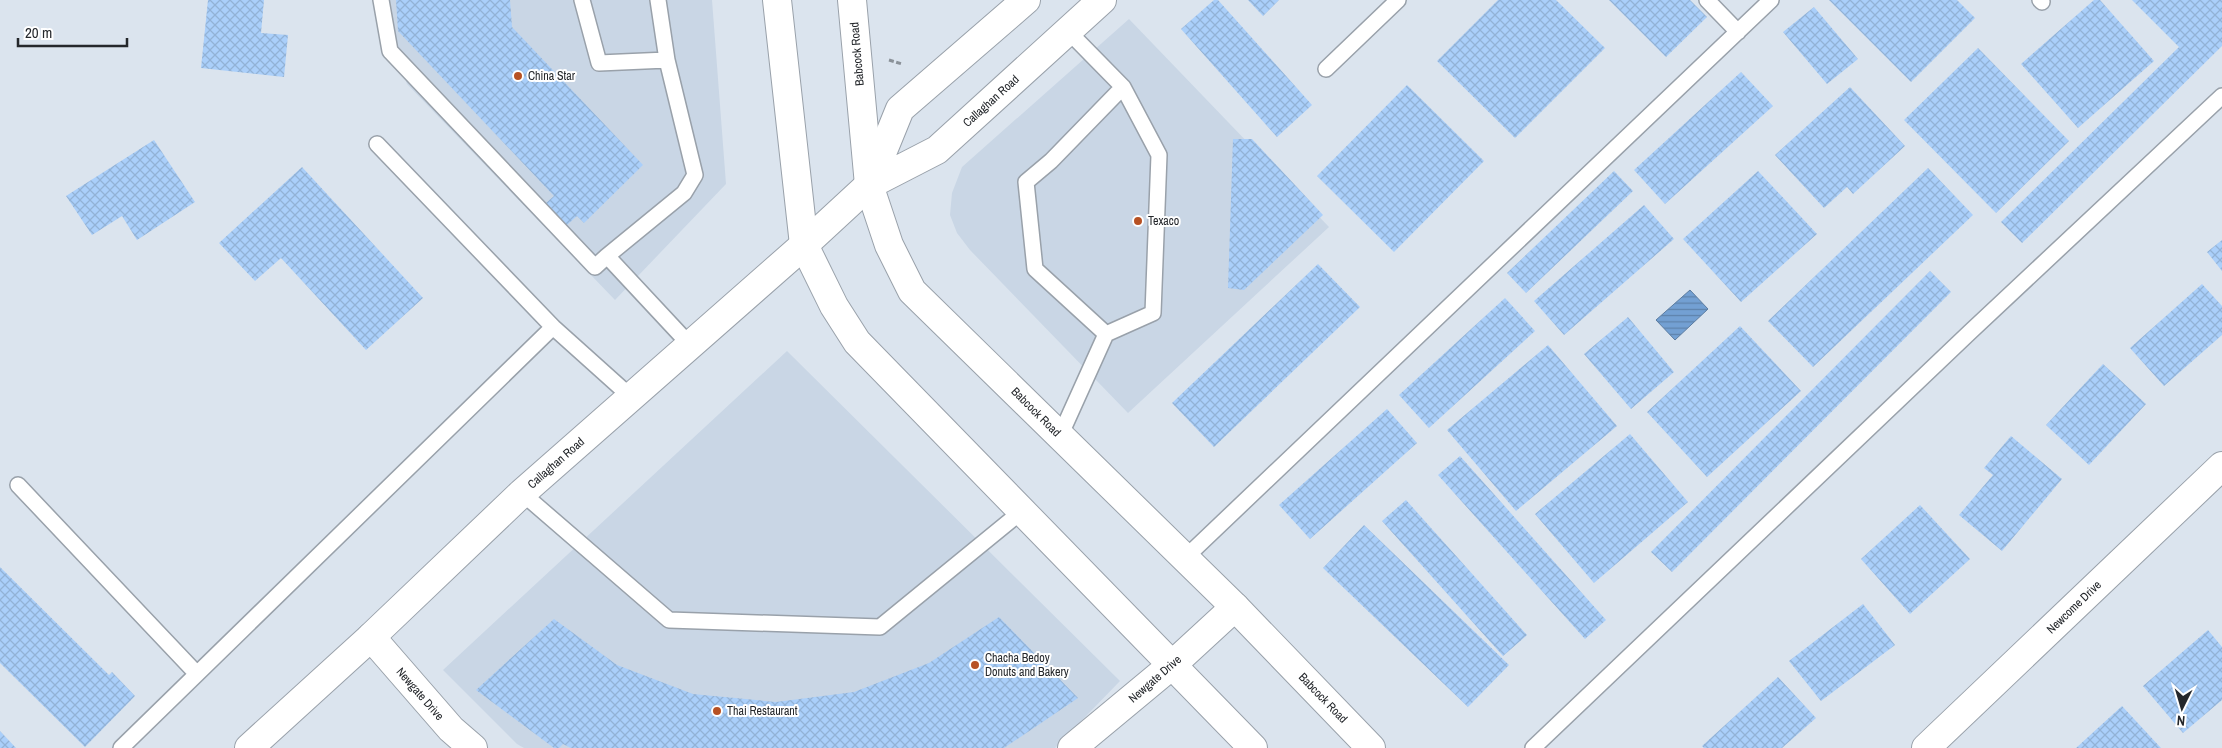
<svg xmlns="http://www.w3.org/2000/svg" width="2222" height="748" font-family="'Archivo Narrow',sans-serif">
<style>
.built{fill:#c9d6e5}
.water{fill:url(#water-rules);stroke:#5b7ca1}
.building{fill:url(#building-cross-hatch)}
.lines{fill:none;stroke-linecap:round;stroke-linejoin:round}
.lane-casing{stroke:#99a1aa;stroke-width:18}
.street-casing{stroke:#99a1aa;stroke-width:30}
.secondary-casing{stroke:#99a1aa;stroke-width:30}
.primary-casing{stroke:#99a1aa;stroke-width:30}
.path{stroke:#8a9198;stroke-width:3;stroke-dasharray:5 2.5;stroke-linecap:butt}
.lane{stroke:#fff;stroke-width:15}
.street{stroke:#fff;stroke-width:28}
.secondary{stroke:#fff;stroke-width:28}
.primary{stroke:#fff;stroke-width:28}
.poi-dot{fill:#b75123;stroke:#fff;stroke-width:2}
.labels{text-anchor:middle;stroke-width:4;stroke-linejoin:round;paint-order:stroke}
.street-label{font-size:12px;fill:#24272b;stroke:#fff}
.poi-label{font-size:12px;fill:#24272b;stroke:#fff;text-anchor:start}
</style>
<defs>
<pattern id="water-rules" width="6" height="5" patternUnits="userSpaceOnUse" patternTransform="scale(1.25)"><rect width="6" height="5" fill="#73a0d3"/><path d="M0 2.5h6" fill="none" stroke="#5e82ab"/></pattern>
<pattern id="building-cross-hatch" width="8" height="8" patternUnits="userSpaceOnUse" patternTransform="scale(1.25)"><rect width="8" height="8" fill="#aacffa"/><path d="M0 0l8 8M0 8l8-8" fill="none" stroke="#92b2d6"/></pattern>
</defs>
<rect width="100%" height="100%" fill="#dbe4ee"/>
<path class="built" d="M378 0H712L726 184 615 300 407 84Z
M1129 19 1329 227 1128 413 970 250 957 233 950 215 952 193 962 167Z
M787 351 1120 681 1055 748H524L517 744 443 670Z"/>
<path class="water" d="M1690 290 1708 309 1675 340 1656 320Z"/>
<path class="building" d="M208 0H264L261 33 288 35 284 77 201 68Z
M396 0H510L512 27 643 165 584 223 577 216 567 225 546 203 554 196 398 31Z
M1214 0H1218L1312 105 1277 137 1181 29Z
M1248 0H1279L1263 16Z
M1498 0H1556L1605 48 1515 138 1437 61Z
M1609 0H1690L1707 17 1666 57Z
M1829 0H1957L1975 18 1911 82Z
M2094 0H2100L2154 61 2078 128 2021 64Z
M2132 0H2222V46L2022 243 2001 222 2179 47Z
M1814 7 1858 59 1827 84 1783 32Z
M1978 48 2069 141 1996 213 1904 120Z
M1741 72 1773 106 1665 204 1634 170Z
M1407 85 1484 161 1394 252 1317 176Z
M1850 87 1905 146 1853 194 1847 187 1824 208 1775 155Z
M1233 139H1252L1323 215 1244 290 1228 288Z
M154 140 195 202 137 240 122 216 92 235 66 196Z
M302 167 423 298 366 350 281 258 255 281 219 243Z
M1928 168 1973 215 1813 367 1768 321Z
M1614 171 1633 191 1526 293 1507 273Z
M1758 171 1817 234 1741 302 1683 239Z
M1644 205 1674 239 1564 335 1534 301Z
M2222 240V271L2207 252Z
M1318 264 1360 307 1214 447 1172 403Z
M1930 271 1951 292 1672 572 1651 552Z
M2202 284 2222 306V335L2164 386 2130 348Z
M1505 298 1535 331 1429 428 1399 395Z
M1628 317 1674 372 1631 409 1584 354Z
M1740 326 1801 391 1707 477 1647 412Z
M1548 345 1617 426 1516 511 1447 430Z
M2103 364 2146 404 2089 465 2046 425Z
M1387 409 1417 443 1310 539 1279 505Z
M1630 434 1688 502 1594 583 1535 514Z
M2011 436 2062 479 2002 551 1959 515 1993 475 1984 468Z
M1460 456 1606 620 1585 639 1438 475Z
M1406 500 1527 635 1503 656 1382 521Z
M1920 505 1970 559 1910 614 1861 559Z
M1364 525 1509 665 1468 707 1323 568Z
M0 567 109 675 112 672 135 696 85 747 0 663Z
M1863 604 1895 645 1821 701 1789 661Z
M999 617 1078 698 1004 748H571L563 744 559 748H554L476 690 554 619 617 665 693 694 776 702 854 692 929 663Z
M2208 630 2222 647V700L2183 733 2143 686Z
M1778 677 1816 718 1782 748H1704L1702 746Z
M2122 706 2161 748H2076Z
M0 731 16 748H0Z"/>
<g class="lines">
<g class="lane-casing">
<path id="lane" d="M381 0 390 51 595 267 607 256
M582 0 599 63 667 60
M658 0 667 60 695 175 684 193 607 256 690 345
M1707 0 1738 32
M2040 0 2042 2
M1326 69 1398 0
M377 144 553 327
M1106 334 1035 269 1026 182 1051 161 1123 87
M1060 436 1106 334 1153 313 1159 155 1123 87 1068 31
M18 485 197 674
M522 493 669 620 880 627 1022 511
M1185 558 1771 0
M121 748 553 327 631 397
M1533 748 1970 332 2222 96"/>
</g>
<g class="street-casing">
<path id="street" d="M371 637 451 729 473 748
M1072 748 1172 665 1235 607
M1926 748 2222 466"/>
</g>
<g class="secondary-casing">
<path id="secondary" d="M869 185 900 109 1026 0
M249 748 371 637 522 493 804 245 869 185 937 150 1102 0"/>
</g>
<g class="primary-casing">
<path id="primary" d="M777 0 804 245 834 306 857 342 1253 748
M852 0 869 185 889 245 912 291 1235 607 1371 748"/>
</g>
<path class="path" d="M889 60 902 64"/>
<use href="#lane" class="lane"/>
<use href="#street" class="street"/>
<use href="#secondary" class="secondary"/>
<use href="#primary" class="primary"/>
</g>
<g class="poi-dot">
<circle cx="518" cy="76" r="5"/>
<circle cx="1138" cy="221" r="5"/>
<circle cx="975" cy="665" r="5"/>
<circle cx="717" cy="711" r="5"/>
</g>
<g class="labels">
<g class="street-label">
<text transform="translate(857 54) rotate(-95)" y="4">Babcock Road</text>
<text transform="translate(991 101) rotate(-42)" y="4">Callaghan Road</text>
<text transform="translate(1036 412) rotate(45)" y="4">Babcock Road</text>
<text transform="translate(556 463) rotate(-41)" y="4">Callaghan Road</text>
<text transform="translate(2074 607) rotate(-44)" y="4">Newcome Drive</text>
<text transform="translate(1155 679) rotate(-41)" y="4">Newgate Drive</text>
<text transform="translate(420 694) rotate(49)" y="4">Newgate Drive</text>
<text transform="translate(1323 698) rotate(46)" y="4">Babcock Road</text>
</g>
<g class="poi-label">
<text x="528" y="80">China Star</text>
<text x="1148" y="225">Texaco</text>
<text x="985" y="662">Chacha Bedoy<tspan x="985" dy="14">Donuts and Bakery</tspan></text>
<text x="727" y="715">Thai Restaurant</text>
</g>
</g>
<g transform="translate(2182 708) rotate(185)" stroke="#ffffff" stroke-width="4" paint-order="stroke">
<path d="M0-4L9 19L0 12L-9 19Z" fill="#24272b"/>
<text y="-8" font-size="14" font-weight="bold" text-anchor="middle" fill="#24272b">N</text>
</g>
<path d="M18 38v8h109v-8" fill="none" stroke="#24272b" stroke-width="2.5"/>
<text x="25" y="38" font-size="15" fill="#24272b" stroke="#ffffff" stroke-width="4" paint-order="stroke">20 m</text>
</svg>
